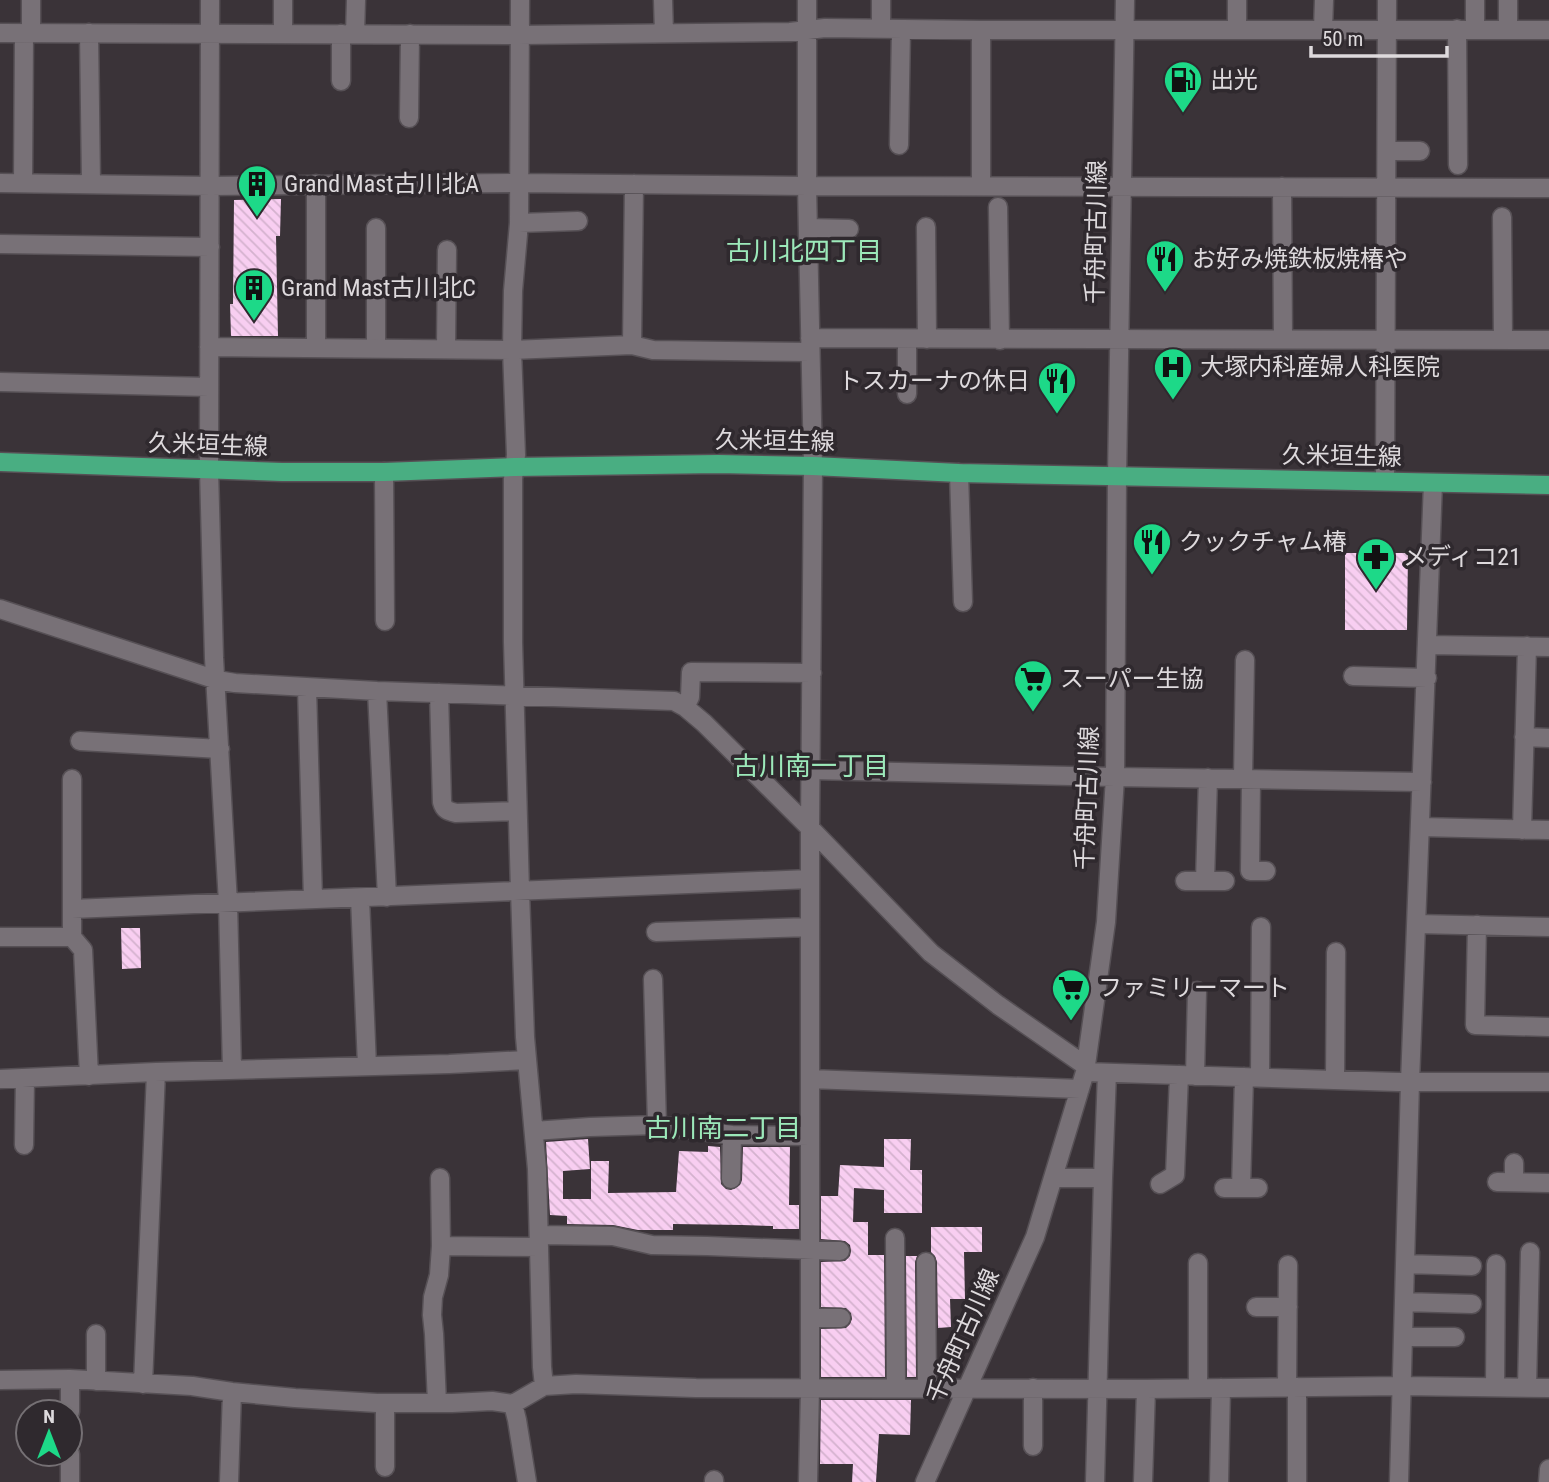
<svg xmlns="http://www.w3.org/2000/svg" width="1549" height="1482" font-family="'Roboto Condensed','Noto Sans JP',sans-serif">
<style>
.building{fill:url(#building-back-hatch)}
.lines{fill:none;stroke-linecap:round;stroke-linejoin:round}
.minor-casing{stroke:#565055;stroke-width:21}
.major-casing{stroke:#565055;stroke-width:21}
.minor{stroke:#787177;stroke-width:18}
.major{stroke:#49ae82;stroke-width:18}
.labels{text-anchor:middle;stroke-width:7;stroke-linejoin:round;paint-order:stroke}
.poi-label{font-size:24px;fill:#dedadd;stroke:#2f292e;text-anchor:start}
.street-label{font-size:24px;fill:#dedadd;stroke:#2f292e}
.neighbourhood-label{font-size:26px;fill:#9ce9ba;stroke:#2f292e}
</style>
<defs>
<pattern id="building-back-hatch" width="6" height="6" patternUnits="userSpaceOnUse" patternTransform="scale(1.75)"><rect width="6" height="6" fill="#f8cef1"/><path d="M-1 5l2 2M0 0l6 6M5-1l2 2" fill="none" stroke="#d4b2ce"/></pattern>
</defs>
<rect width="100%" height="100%" fill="#3a3338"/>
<path class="building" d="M281 199 280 236H276L278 336H231L230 304H233L234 200Z
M1345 553H1408L1407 630H1345Z
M121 928H140L141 968 122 969Z
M588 1139 590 1169 563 1171V1199H591V1161H609L608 1193 676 1192 679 1151 708 1152V1146L720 1147 721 1184 726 1189 731 1190 740 1185 742 1180 743 1147H790L789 1205H799V1229H773V1226L742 1225 673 1224V1230H638L613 1225 567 1224V1216L550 1215 546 1142Z
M884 1139H911L910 1170H922V1213H884V1190L854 1188 853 1222H868V1255H884L885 1377H821V1329L846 1328 850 1324 852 1319 851 1313 846 1308 821 1307V1262L845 1261 850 1256 851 1251 850 1245 845 1241 821 1239V1196H838L840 1165 884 1167Z
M931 1227H982V1252H964L965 1299H950L951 1327 938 1328 937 1262 935 1256 931 1252Z
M906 1256H917L915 1262 916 1377H907Z
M821 1400H911L910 1435 879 1434 876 1482H852L853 1464H820Z"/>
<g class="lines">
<g class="minor-casing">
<path id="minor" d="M31 0V33
M210 0 209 470 214 658 228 903 232 1070
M283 0V34
M520 0 519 223 513 291 512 350 516 455 513 479V642L520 891 525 1037 537 1169 542 1367 544 1386
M663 0 664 33
M807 0V186L813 466 810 828V1388L808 1482
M881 0V28
M1237 0V29
M1508 0V29
M1323 29 1324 0
M1457 29 1458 165
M1475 29V0
M0 33 520 35 790 32 825 28 981 30H1549
M89 33 91 183
M341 34V81
M355 34 356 0
M409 118 410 34
M899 145 901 29
M1387 151H1420
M23 182 24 33
M0 183 211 186 520 183 807 186 1549 188
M981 186V30
M1282 187 1283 339
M998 207 1000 340
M1502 217 1503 340
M519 223 578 221
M926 227 927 339
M376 228V348
M808 228 849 229
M0 244 210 247
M810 338C1056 341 1303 338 1549 340
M632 345 634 184
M209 347 512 350 632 345 653 350 810 352
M316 348V184
M446 349 447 250
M0 382 209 387
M907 394V339
M384 472 385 621
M959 473 963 602
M1385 481 1387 0
M0 609 217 680 235 683 377 691 674 701 685 707 704 723 810 828 931 953 998 1005 1086 1066
M1428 645 1549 647
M1353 676 1427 678
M307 688 313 899
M377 691 387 897
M439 693 442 802C444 810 448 811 456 813L517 811
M685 707 690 697 691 672 812 673
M1524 737 1549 738
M80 741 220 749
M811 770 1115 777 1422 782
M1243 779 1245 660
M1251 779 1250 871H1266
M1421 827 1549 830
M1522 830 1527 646
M1185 881H1225
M1205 881 1208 778
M360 898 367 1066
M72 909 810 879
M1417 924 1549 927
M1477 925 1475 1025 1549 1027
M656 932 810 927
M0 937H72V779
M72 937 83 950 89 1076
M653 979 657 1125
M1085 1072 1398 1082H1549
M1195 1076 1197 991
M1260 1078 1261 927
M0 1079 156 1072 449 1064 527 1060
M810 1079 1080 1089
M1335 1080 1336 952
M534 1131 590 1127 657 1125 732 1135 810 1136
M24 1145 25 1078
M1514 1163V1182
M1053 1178H1103L1095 1482
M1103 1178 1107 1073
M731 1179 732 1135
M1497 1182 1549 1183
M1160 1184 1175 1175 1179 1075
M1224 1188H1258
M1241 1188 1244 1077
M539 1235 613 1236 652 1245 707 1246 840 1251
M895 1238 896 1388
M441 1246 539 1247
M926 1262 927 1389
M1405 1264 1472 1266
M1404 1302 1472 1304
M1256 1307H1288
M810 1318H841
M1403 1337H1455
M70 1379V1412
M0 1380 70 1379 192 1386 232 1392 295 1398 377 1403H452L492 1401 513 1404 544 1386 576 1384 696 1388 1146 1389 1402 1386 1549 1388
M96 1381V1334
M143 1384 156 1072
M1287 1387 1288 1265
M1297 1387V1482
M1495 1387 1496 1264
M1033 1388V1446
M1198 1388V1263
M1527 1388 1530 1252
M437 1403 434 1334 432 1315 433 1297 439 1275 441 1246 440 1178
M513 1404 517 1420 527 1482
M70 1454V1482
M385 1467V1403
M714 1480V1482
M229 1482 232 1392
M925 1482 1035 1237 1085 1072 1106 922 1115 777 1117 476 1125 0
M1143 1482 1146 1389
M1219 1482 1221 1388
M1399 1482 1410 1082 1433 483
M1548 1482 1549 1469"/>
</g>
<g class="major-casing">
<path id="major" d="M0 462 282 472H384L514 467 718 464 813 466 959 473 1549 485"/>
</g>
<use href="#minor" class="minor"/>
<use href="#major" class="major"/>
</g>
<defs>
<g id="fuel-pin" transform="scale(2.0125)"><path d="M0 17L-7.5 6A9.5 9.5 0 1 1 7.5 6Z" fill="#1dd988" stroke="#2f292e"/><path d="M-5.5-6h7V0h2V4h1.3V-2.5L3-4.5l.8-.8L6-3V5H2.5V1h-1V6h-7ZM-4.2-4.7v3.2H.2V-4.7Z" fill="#111"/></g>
<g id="building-pin" transform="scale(2.0125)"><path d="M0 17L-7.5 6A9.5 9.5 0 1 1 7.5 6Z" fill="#1dd988" stroke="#2f292e"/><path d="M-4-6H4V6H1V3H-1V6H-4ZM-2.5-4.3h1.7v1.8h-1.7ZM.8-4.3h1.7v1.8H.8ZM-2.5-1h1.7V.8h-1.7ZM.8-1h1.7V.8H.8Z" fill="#111"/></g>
<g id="restaurant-pin" transform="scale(2.0125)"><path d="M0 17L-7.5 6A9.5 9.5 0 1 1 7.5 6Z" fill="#1dd988" stroke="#2f292e"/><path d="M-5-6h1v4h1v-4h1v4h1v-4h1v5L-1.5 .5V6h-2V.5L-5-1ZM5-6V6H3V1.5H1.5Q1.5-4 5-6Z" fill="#111"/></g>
<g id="hospital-pin" transform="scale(2.0125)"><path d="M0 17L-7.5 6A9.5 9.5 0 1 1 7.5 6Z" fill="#1dd988" stroke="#2f292e"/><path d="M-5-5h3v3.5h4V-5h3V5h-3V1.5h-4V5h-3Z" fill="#111"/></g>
<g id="pharmacy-pin" transform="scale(2.0125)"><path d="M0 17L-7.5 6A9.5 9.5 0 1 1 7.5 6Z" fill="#1dd988" stroke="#2f292e"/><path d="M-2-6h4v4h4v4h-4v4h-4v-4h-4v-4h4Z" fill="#111"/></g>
<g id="supermarket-pin" transform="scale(2.0125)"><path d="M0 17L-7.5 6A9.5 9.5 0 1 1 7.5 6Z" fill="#1dd988" stroke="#2f292e"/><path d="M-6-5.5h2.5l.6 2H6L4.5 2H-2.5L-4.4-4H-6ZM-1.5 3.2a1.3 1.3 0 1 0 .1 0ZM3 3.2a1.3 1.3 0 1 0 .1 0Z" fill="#111"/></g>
</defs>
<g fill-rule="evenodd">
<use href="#fuel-pin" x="1183" y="80"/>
<use href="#building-pin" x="257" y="184"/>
<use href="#restaurant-pin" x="1165" y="259"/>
<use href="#building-pin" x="254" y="288"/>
<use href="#hospital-pin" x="1173" y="367"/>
<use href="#restaurant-pin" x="1057" y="381"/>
<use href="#restaurant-pin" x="1152" y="542"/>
<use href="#pharmacy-pin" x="1376" y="557"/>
<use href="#supermarket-pin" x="1033" y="679"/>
<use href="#supermarket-pin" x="1071" y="988"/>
</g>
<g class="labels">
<g class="poi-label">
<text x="1210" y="88">出光</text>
<text x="284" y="192">Grand Mast古川北A</text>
<text x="1192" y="267">お好み焼鉄板焼椿や</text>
<text x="281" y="296">Grand Mast古川北C</text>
<text x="1200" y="375">大塚内科産婦人科医院</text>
<text x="1030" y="389" text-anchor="end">トスカーナの休日</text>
<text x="1179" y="550">クックチャム椿</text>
<text x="1403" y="565">メディコ21</text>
<text x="1060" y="687">スーパー生協</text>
<text x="1098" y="996">ファミリーマート</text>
</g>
<g class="street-label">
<text transform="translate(1096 232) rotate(-89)" y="8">千舟町古川線</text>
<text transform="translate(775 441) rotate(1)" y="8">久米垣生線</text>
<text transform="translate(208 445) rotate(2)" y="8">久米垣生線</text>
<text transform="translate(1342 456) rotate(1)" y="8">久米垣生線</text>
<text transform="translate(1087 798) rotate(-88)" y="8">千舟町古川線</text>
<text transform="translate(963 1336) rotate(-66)" y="8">千舟町古川線</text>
</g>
<g class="neighbourhood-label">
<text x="804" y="260">古川北四丁目</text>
<text x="811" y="775">古川南一丁目</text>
<text x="723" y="1137">古川南二丁目</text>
</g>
</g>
<g transform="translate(49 1433)"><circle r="33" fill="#2f292e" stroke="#757074" stroke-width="2"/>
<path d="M0-5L12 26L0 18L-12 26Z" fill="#1dd988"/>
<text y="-10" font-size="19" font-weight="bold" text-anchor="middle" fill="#dedadd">N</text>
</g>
<path d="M1311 46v10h136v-10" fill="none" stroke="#dedadd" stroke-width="3.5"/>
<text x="1322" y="46" font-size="21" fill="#dedadd" stroke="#2f292e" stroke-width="5" paint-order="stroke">50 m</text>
</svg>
